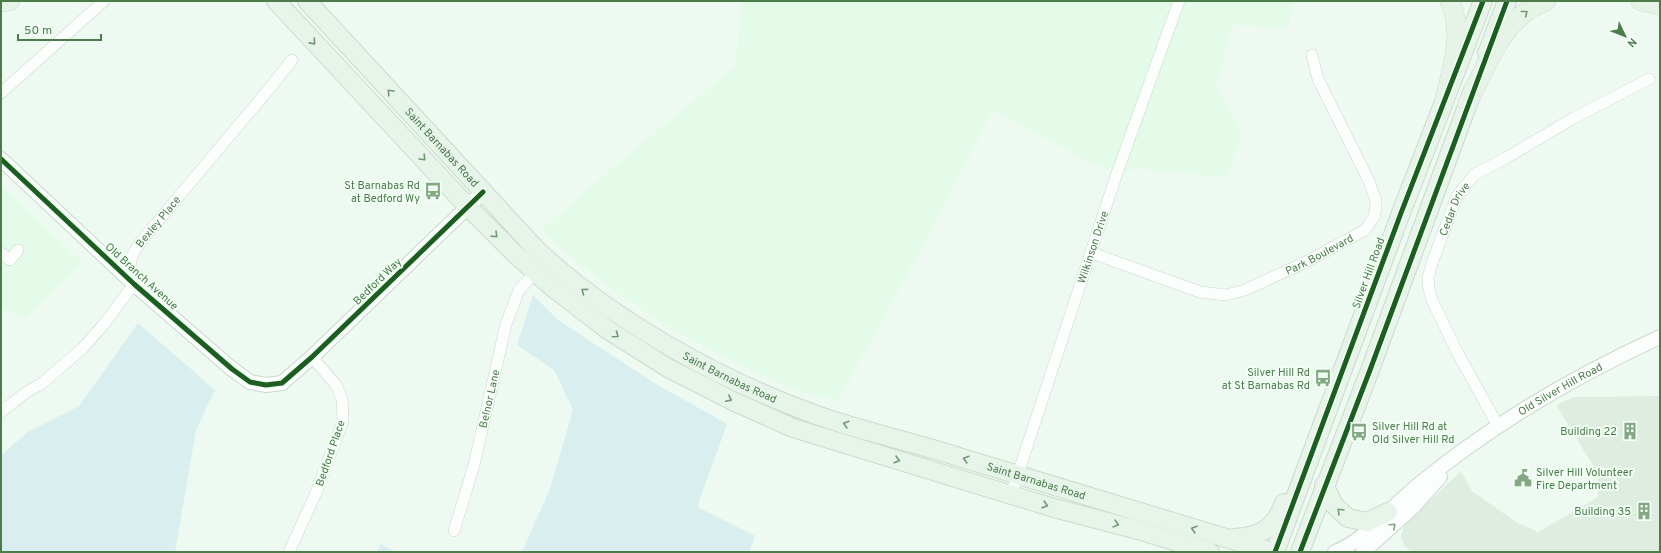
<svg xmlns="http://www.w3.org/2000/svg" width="1661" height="553" font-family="Overpass,sans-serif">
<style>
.residential{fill:#e5fbe9}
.industrial{fill:#deede0}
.green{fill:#d8eeef}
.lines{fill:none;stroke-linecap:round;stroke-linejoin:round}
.minor-casing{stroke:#c9d8cb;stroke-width:12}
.tertiary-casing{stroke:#c9d8cb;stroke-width:16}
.primary-casing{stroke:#cadbcc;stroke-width:20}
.trunk-casing{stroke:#cadbcc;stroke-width:20}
.minor{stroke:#fcfefd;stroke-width:11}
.tertiary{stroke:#fcfefd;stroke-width:14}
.primary{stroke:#e6f4ea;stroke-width:18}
.trunk{stroke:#e6f4e8;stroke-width:19}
.cycleway-casing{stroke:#f1fff5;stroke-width:8}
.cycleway{stroke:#1b5e20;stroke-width:5}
.oneway{stroke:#729a72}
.oneway2{stroke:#80a380}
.labels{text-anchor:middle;stroke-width:4;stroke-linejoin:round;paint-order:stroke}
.street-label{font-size:11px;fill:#4b7c4a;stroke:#f1fff5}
.poi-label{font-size:11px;fill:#4b7c4a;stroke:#f1fff5;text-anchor:end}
</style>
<rect width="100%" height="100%" fill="#eefaf1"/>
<path class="residential" d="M742 1H1294L1288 28 1232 25 1216 88 1242 131 1227 178 1133 168 1130 172 1095 165 993 110 917 257 838 401 797 391 733 362 670 328 614 291 567 254 541 230 625 157 735 67Z
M1 184 83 263 26 317 1 309Z"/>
<path class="industrial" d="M1660 396V552H1411L1404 545 1401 535 1404 526 1461 471 1472 491 1516 522 1538 532 1598 497 1597 472 1556 405 1574 397Z"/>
<path class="green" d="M533 295 558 320 656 384 727 424 697 507 755 536 749 552H522L550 489 573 410 554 370 517 345Z
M138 323 215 390 196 430 175 552H1V455L28 432 79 406Z
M381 544 394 552H377Z"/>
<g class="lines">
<g class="minor-casing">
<g id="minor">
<path d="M1 93 104 1"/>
<path d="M1 253 10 260 18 250"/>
<path id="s1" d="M1092 253 1200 292 1226 295 1245 290 1304 263 1365 230 1375 215 1376 201 1369 181 1318 79 1312 55"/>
<path id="s2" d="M1 412 25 393 41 384 83 348 104 324 134 284C129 259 128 259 143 239L269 89 292 60"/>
<path id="s3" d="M1498 426 1456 350 1432 300 1429 289 1428 278 1432 263 1457 196 1475 174 1506 158 1572 119 1649 79"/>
<path id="s4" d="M1011 495 1116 176 1179 1"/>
<path id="s5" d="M454 531 474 465 506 324 519 290 536 272"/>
<path d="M289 552 315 495 343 421 342 399 336 385 312 357"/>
</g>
</g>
<g class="tertiary-casing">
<g id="tertiary">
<path d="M1 159 134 284 232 369 250 382 266 385 282 383 312 357 483 192"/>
<path id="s6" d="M1335 552C1361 543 1387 512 1408 494 1426 478 1446 463 1465 449 1526 405 1592 368 1660 337"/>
<path d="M1363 552 1413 507 1440 477"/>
</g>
</g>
<g class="primary-casing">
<g id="primary">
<path d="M276 1 468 207 515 254 552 287 608 330 668 368 735 402 793 428 1054 508 1138 530 1210 552"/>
<path id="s7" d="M307 1 536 249C610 319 716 378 811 413 859 431 910 441 959 457 1063 489 1167 521 1272 552"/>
<path d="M1487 53 1507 1"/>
<path d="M1324 485 1334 505 1348 518 1367 522 1388 512"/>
<path d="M1234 538C1260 537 1275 528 1284 503"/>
<path d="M1275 552 1401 213 1483 1"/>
<path d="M1300 552 1370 370 1473 90"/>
</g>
</g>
<g class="trunk-casing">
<path id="trunk" d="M1641 1 1660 5
M1 2 10 1
M1445 98C1453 65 1464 34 1450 1
M1467 104C1486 67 1503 16 1546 1"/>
</g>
<use href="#minor" class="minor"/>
<use href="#tertiary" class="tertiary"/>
<use href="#primary" class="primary"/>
<use href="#trunk" class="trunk"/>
<g class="cycleway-casing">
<path id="cycleway" d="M1 159 134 284 232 369 250 382 266 385 282 383 312 357 483 192
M1275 552 1401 213 1483 1
M1300 552 1370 370 1507 1"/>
</g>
<use href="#cycleway" class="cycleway"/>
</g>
<defs><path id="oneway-chevron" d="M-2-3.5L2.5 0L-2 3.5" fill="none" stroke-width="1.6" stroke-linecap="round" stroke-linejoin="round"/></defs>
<g class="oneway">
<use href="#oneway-chevron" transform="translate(1525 13) rotate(-38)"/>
<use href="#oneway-chevron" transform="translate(313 42) rotate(48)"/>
<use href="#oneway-chevron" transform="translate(390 92) rotate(-133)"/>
<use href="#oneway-chevron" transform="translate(423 158) rotate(47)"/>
<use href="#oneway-chevron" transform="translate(495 235) rotate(44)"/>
<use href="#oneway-chevron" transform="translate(584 291) rotate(-144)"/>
<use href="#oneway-chevron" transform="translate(616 335) rotate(35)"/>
<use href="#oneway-chevron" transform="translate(729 399) rotate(27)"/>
<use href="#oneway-chevron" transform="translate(846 424) rotate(-163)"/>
<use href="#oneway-chevron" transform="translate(966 459) rotate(-163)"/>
<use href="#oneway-chevron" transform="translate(897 460) rotate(16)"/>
<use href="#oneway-chevron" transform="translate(1045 505) rotate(17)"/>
<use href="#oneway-chevron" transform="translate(1340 511) rotate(-135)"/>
<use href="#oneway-chevron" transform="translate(1116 524) rotate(15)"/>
<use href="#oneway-chevron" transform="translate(1194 529) rotate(-164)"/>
</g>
<use class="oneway2" href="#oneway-chevron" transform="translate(1393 526) rotate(-43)"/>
<defs>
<g id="bus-bare" transform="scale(1.38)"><path d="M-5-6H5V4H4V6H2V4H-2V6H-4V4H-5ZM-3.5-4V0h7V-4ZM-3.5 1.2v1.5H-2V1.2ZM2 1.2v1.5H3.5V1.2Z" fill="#84a884" stroke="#f1fff5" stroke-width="2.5" paint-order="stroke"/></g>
<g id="building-bare" transform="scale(1.38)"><path d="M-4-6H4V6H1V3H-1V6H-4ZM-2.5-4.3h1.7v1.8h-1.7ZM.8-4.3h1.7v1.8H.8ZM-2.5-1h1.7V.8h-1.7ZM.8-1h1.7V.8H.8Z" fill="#84a884" stroke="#f1fff5" stroke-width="2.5" paint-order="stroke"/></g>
<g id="civic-bare" transform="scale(1.38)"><path d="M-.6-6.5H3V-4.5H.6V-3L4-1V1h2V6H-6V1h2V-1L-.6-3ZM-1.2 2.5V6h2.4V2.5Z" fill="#84a884" stroke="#f1fff5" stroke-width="2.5" paint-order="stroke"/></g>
</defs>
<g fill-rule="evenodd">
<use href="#bus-bare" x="433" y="191"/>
<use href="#bus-bare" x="1323" y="378"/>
<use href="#building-bare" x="1630" y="431"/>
<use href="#bus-bare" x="1359" y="432"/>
<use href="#civic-bare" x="1523" y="478"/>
<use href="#building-bare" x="1644" y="511"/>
</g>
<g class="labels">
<g class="street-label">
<text dy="4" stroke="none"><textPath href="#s7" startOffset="199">Saint Barnabas Road</textPath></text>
<text dy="4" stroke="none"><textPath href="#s3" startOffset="239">Cedar Drive</textPath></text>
<text dy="4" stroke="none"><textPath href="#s2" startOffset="258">Bexley Place</textPath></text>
<text dy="4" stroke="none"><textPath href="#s4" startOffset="261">Wilkinson Drive</textPath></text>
<text dy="4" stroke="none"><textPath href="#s1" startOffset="243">Park Boulevard</textPath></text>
<text transform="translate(1368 273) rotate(-70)" y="4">Silver Hill Road</text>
<text transform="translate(142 276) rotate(42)" y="4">Old Branch Avenue</text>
<text transform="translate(377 281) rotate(-44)" y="4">Bedford Way</text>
<text dy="4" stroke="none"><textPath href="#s7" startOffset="571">Saint Barnabas Road</textPath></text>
<text dy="4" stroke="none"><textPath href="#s6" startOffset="279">Old Silver Hill Road</textPath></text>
<text dy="4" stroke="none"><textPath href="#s5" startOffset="137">Belnor Lane</textPath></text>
<text transform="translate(330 453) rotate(-71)" y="4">Bedford Place</text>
<text dy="4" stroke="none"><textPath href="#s7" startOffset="895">Saint Barnabas Road</textPath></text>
</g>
<g class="poi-label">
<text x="420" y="189">St Barnabas Rd<tspan x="420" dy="13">at Bedford Wy</tspan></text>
<text x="1310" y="376">Silver Hill Rd<tspan x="1310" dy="13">at St Barnabas Rd</tspan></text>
<text x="1372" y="430" text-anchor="start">Silver Hill Rd at<tspan x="1372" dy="13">Old Silver Hill Rd</tspan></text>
<text x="1617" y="435">Building 22</text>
<text x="1536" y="476" text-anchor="start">Silver Hill Volunteer<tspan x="1536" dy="13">Fire Department</tspan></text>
<text x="1631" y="515">Building 35</text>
</g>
</g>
<rect width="1661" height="553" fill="none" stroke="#4b7c4a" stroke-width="4"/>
<g transform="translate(1625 36) rotate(133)" stroke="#f1fff5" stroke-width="3" paint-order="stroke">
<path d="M0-3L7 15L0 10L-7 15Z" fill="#4b7c4a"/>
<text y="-6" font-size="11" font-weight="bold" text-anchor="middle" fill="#4b7c4a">N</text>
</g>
<path d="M18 34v6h83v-6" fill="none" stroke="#4b7c4a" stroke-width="2"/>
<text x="24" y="34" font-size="12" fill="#4b7c4a" stroke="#f1fff5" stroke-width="3" paint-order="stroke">50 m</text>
</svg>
